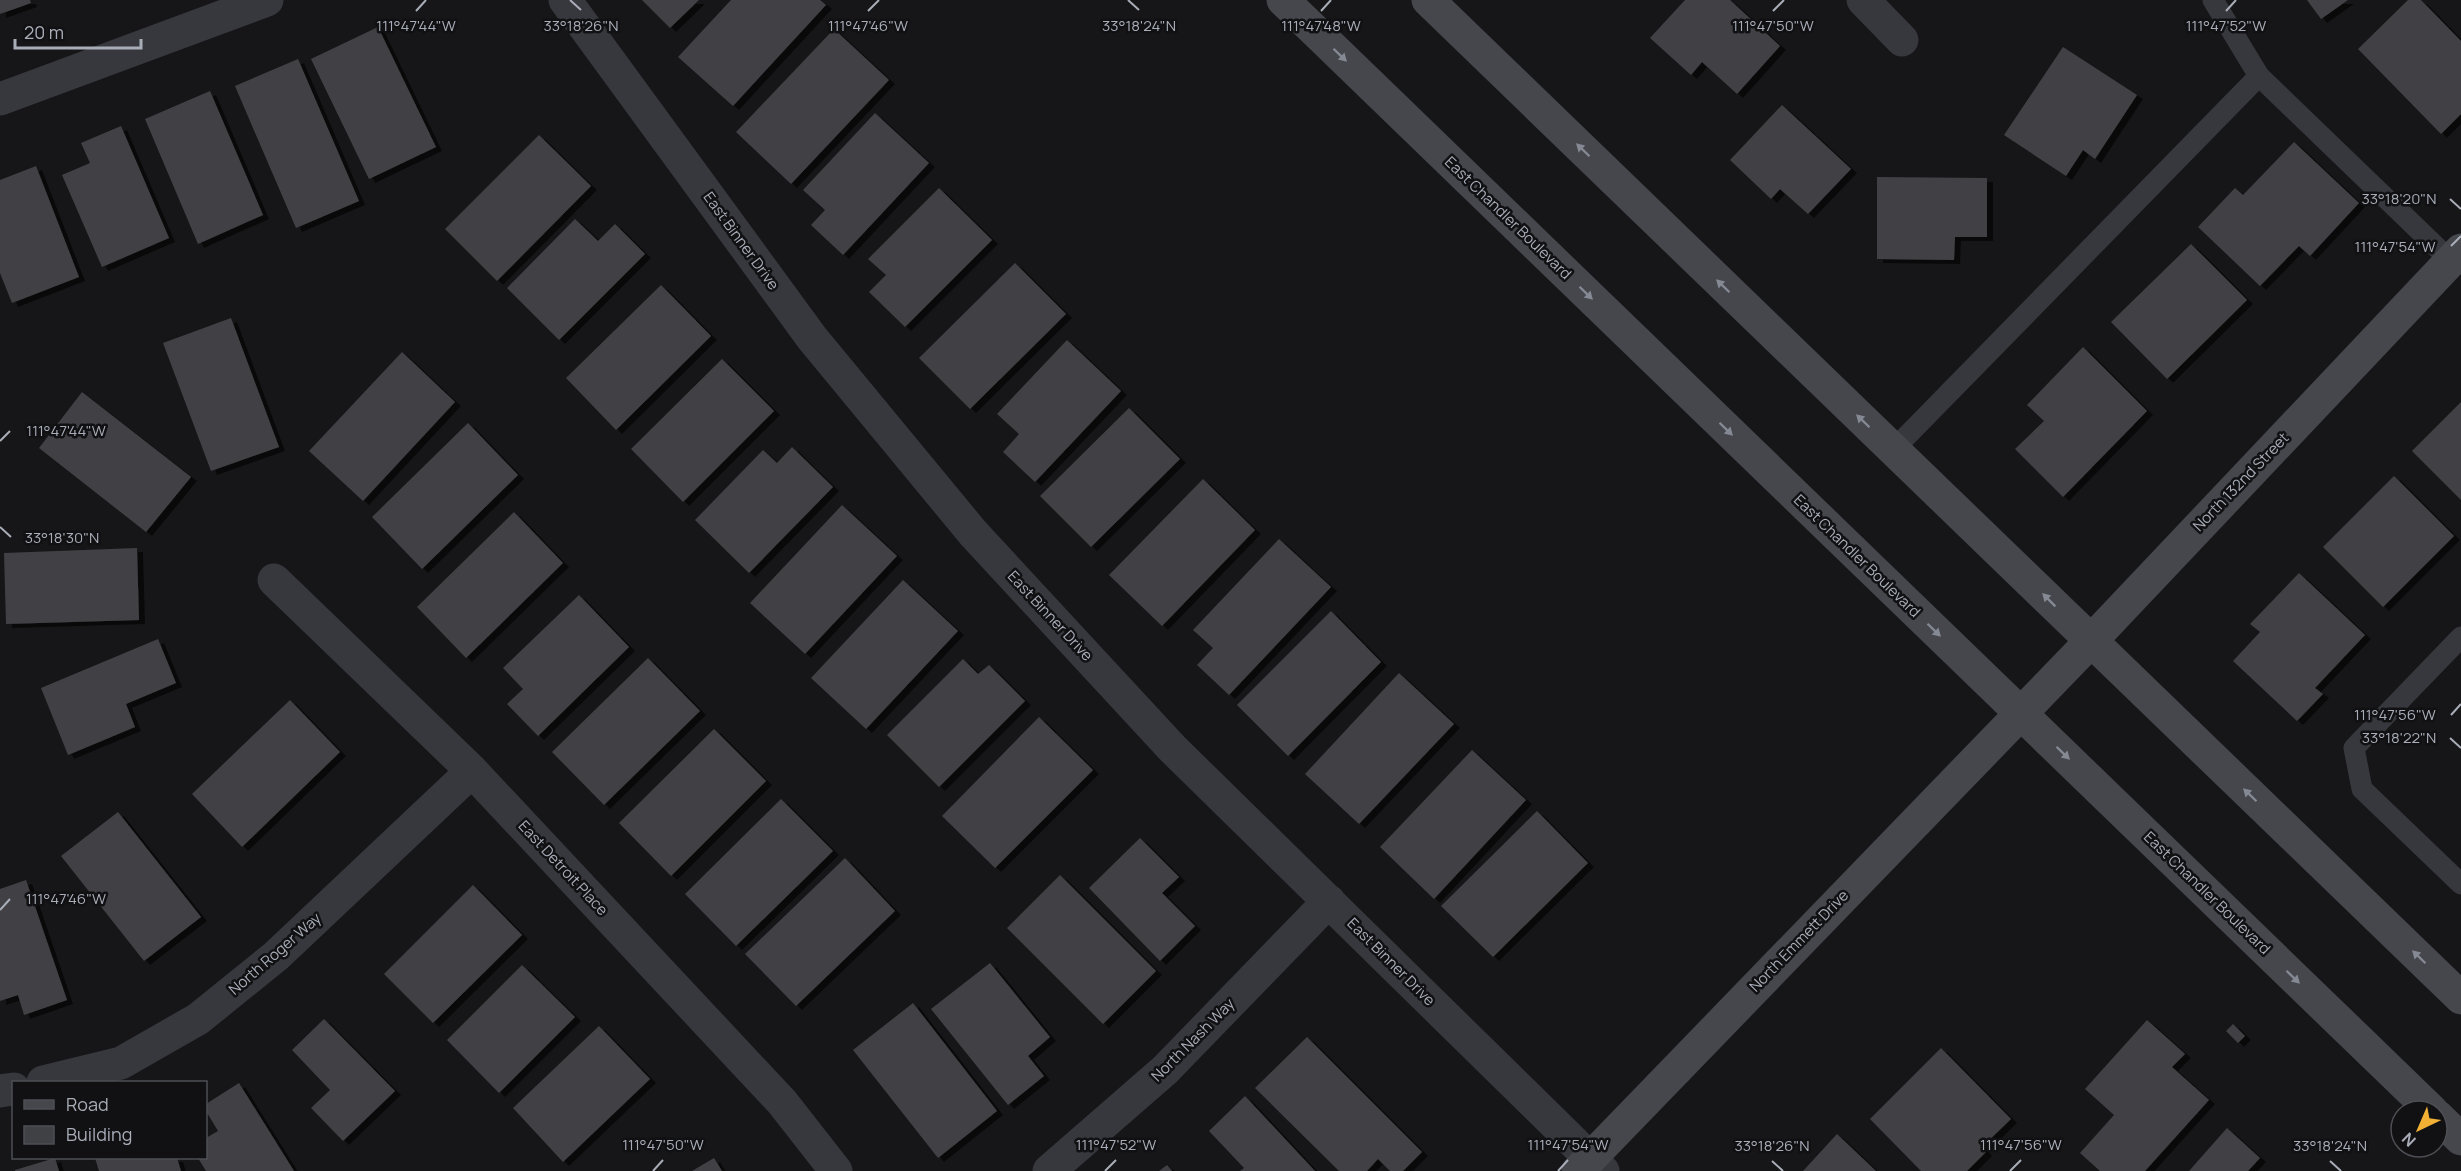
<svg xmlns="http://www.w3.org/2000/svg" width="2461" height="1171" font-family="Manrope,sans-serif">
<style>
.building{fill:#404145;filter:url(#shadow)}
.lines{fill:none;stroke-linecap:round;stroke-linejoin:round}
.lane{stroke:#37383d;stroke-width:21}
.street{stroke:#37383d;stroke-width:33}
.secondary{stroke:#45474d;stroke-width:33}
.oneway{fill:#858993}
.ticks{fill:none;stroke:#a8adb8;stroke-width:2}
.labels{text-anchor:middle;stroke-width:5;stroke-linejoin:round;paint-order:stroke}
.street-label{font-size:15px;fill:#a8adb8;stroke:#111113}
.ticks-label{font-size:15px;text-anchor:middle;fill:#a8adb8;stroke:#111113;stroke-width:5;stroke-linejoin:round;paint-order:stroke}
</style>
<defs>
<filter id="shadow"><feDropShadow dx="6" dy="4" stdDeviation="0" flood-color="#0009"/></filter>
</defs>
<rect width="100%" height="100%" fill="#161618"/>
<path class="building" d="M0 0H30L31 3 0 14Z
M642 0H699L670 28Z
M731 0H820L826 5 733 106 678 57Z
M1685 0H1730L1780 46 1737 94 1702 62 1691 75 1650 38Z
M2307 0H2348L2321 19Z
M2408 0H2421L2461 41V114L2441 134 2358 49Z
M378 27 436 147 369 179 311 59Z
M834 29 889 80 791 184 736 132Z
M2063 47 2137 95 2095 159 2083 150 2066 176 2004 135Z
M298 59 359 201 296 228 235 86Z
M210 91 263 215 198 244 145 119Z
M1782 105 1851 169 1808 214 1780 189 1771 199 1730 160Z
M875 113 929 163 843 255 811 225 825 210 803 190Z
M121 126 169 238 102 267 62 175 90 163 81 143Z
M539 135 591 186 497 281 445 229Z
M2294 142 2359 203 2310 256 2299 246 2260 286 2198 227 2235 188 2243 195Z
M36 166 79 277 12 303 0 273V180Z
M1877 177 1987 178V237H1955L1954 260 1877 259Z
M939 188 992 240 905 327 869 292 886 275 868 259Z
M575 219 598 241 615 224 645 254 559 340 507 288Z
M2191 244 2247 300 2167 379 2111 322Z
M1015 263 1066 314 970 409 919 358Z
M661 285 711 336 616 430 566 378Z
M231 318 279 447 211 471 163 343Z
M1067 340 1121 391 1035 482 1003 452 1019 434 997 414Z
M2083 347 2147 411 2063 497 2015 449 2044 421 2027 405Z
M402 352 455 402 363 501 309 451Z
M722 359 774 411 683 502 631 449Z
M82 392 191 477 146 532 39 448Z
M2461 402V500L2412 451Z
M1129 408 1180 459 1091 547 1040 496Z
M468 423 518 475 422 569 372 517Z
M792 447 833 487 749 573 695 520 763 450 777 463Z
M2394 476 2454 536 2383 607 2323 547Z
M1203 479 1255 530 1162 626 1109 575Z
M842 505 897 556 805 654 750 603Z
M514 512 563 563 466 658 417 607Z
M1279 539 1331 587 1229 695 1197 665 1213 648 1193 630Z
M137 548 139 620 6 624 4 553Z
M2299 573 2365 635 2315 688 2323 694 2297 721 2233 661 2260 632 2250 624Z
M903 580 958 631 866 729 811 678Z
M579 595 629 647 538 736 507 704 523 689 503 668Z
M1331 611 1381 662 1288 756 1237 705Z
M158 639 176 683 126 704 135 727 68 755 41 688Z
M648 658 700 711 604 805 552 752Z
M963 659 978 674 989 665 1025 701 939 787 887 735Z
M1399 673 1454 724 1359 824 1305 774Z
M290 700 340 752 242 847 192 794Z
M1039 717 1093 770 995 868 942 816Z
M714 729 766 781 671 876 619 823Z
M1472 750 1526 800 1434 899 1380 847Z
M781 799 833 851 736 946 685 894Z
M1537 811 1588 863 1493 957 1441 906Z
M118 812 201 917 144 961 61 856Z
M1140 838 1179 877 1162 893 1195 926 1160 961 1089 888Z
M845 858 895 911 796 1006 745 954Z
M1060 875 1156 971 1103 1024 1007 928Z
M26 880 67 1000 24 1015 18 995 0 1001V889Z
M473 885 522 935 433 1023 384 974Z
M990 963 1050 1037 1028 1056 1044 1076 1008 1105 931 1009Z
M522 965 575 1017 499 1093 447 1040Z
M913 1003 997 1111 938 1158 853 1050Z
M324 1019 395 1091 343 1141 311 1108 330 1090 292 1050Z
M2147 1020 2185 1054 2172 1067 2209 1100 2145 1171H2100L2080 1153 2114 1115 2085 1089Z
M2233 1024 2245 1036 2238 1043 2226 1031Z
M599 1026 650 1079 563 1162 513 1108Z
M1307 1037 1422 1152 1403 1171H1390L1378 1159 1367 1171H1339L1255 1088Z
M1941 1048 2011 1119 1982 1147 1986 1152 1967 1171H1921L1870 1119Z
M239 1083 294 1171H206L198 1158H206V1138L218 1131 206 1111V1104Z
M1245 1096 1315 1171H1240L1244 1168 1209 1131Z
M2227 1128 2260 1158 2248 1171H2189Z
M1837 1134 1876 1171H1803Z
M55 1158 59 1171H15V1170Z
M95 1158H177L181 1171H99Z
M714 1158 722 1171H692Z
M1167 1165 1172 1171H1159Z"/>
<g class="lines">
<path class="lane" d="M2213 0 2259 76 2451 261
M1893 450 2259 76
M2461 637 2354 748 2362 789 2461 884"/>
<path class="street" d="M565 0 812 338 973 533 1172 748 1603 1171
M1863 0 1902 40
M0 99 267 0
M274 580 472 771 782 1102 836 1171
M43 1082 121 1063 198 1019 276 956 472 771
M0 1091 14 1089
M1049 1171 1165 1070 1329 901"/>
<path class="secondary" d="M1283 0 2432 1111
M1428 0 2461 998
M2437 1116 2461 1139
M1578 1171 2090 642 2461 250"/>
</g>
<defs><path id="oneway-solid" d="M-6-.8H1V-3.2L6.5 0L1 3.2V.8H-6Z" transform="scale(1.5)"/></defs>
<g class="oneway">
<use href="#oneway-solid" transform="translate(1340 55) rotate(44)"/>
<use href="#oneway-solid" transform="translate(1583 150) rotate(-136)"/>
<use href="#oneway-solid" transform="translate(1723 286) rotate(-136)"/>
<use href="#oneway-solid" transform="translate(1586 293) rotate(44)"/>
<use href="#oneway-solid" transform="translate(1863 421) rotate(-136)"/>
<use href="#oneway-solid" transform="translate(1726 429) rotate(44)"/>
<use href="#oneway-solid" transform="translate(2049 600) rotate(-135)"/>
<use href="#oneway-solid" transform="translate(1934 630) rotate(44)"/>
<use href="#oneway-solid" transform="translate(2063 753) rotate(44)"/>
<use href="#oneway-solid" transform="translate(2250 795) rotate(-136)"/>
<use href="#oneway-solid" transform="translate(2419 957) rotate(-136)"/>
<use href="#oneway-solid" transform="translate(2293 977) rotate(44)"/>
</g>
<path class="ticks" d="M570 0 581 10M1128 0 1139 10M416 11 426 0M868 11 879 0M1321 11 1331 0M1773 11 1784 0M2226 11 2236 0M2450 199 2461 209M2451 246 2461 236M0 441 10 431M0 527 11 537M2451 715 2461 704M2450 738 2461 748M0 910 10 899M1772 1161 1783 1171M2330 1161 2341 1171M653 1171 663 1160M1105 1171 1116 1160M1558 1171 1568 1160M2010 1171 2021 1160"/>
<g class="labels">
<g class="street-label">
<text transform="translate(1508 218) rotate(44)" y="5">East Chandler Boulevard</text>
<text transform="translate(741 241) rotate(54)" y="5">East Binner Drive</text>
<text transform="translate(2241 482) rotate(-46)" y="5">North 132nd Street</text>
<text transform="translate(1857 556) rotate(44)" y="5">East Chandler Boulevard</text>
<text transform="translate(1050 616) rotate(47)" y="5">East Binner Drive</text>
<text transform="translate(563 868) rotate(47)" y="5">East Detroit Place</text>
<text transform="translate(2207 893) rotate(44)" y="5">East Chandler Boulevard</text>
<text transform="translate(1799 941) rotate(-46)" y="5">North Emmett Drive</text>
<text transform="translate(275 954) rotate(-41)" y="5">North Roger Way</text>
<text transform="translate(1391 962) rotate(45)" y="5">East Binner Drive</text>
<text transform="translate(1193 1040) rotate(-45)" y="5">North Nash Way</text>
</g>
</g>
<g class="ticks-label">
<text x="581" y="31">33°18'26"N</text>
<text x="1139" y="31">33°18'24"N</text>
<text x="416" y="31">111°47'44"W</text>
<text x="868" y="31">111°47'46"W</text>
<text x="1321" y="31">111°47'48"W</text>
<text x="1773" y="31">111°47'50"W</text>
<text x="2226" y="31">111°47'52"W</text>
<text x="2399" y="204">33°18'20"N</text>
<text x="2395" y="252">111°47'54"W</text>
<text x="66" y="436">111°47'44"W</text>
<text x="62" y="543">33°18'30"N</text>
<text x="2395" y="720">111°47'56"W</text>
<text x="2399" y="743">33°18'22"N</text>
<text x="66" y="904">111°47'46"W</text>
<text x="663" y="1150">111°47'50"W</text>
<text x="1116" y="1150">111°47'52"W</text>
<text x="1568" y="1150">111°47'54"W</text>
<text x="2021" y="1150">111°47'56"W</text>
<text x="1772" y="1151">33°18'26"N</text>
<text x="2330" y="1151">33°18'24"N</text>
</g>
<rect x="12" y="1081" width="195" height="78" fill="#111113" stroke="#4d4f55" stroke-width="1.5"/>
<rect x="24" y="1100" width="30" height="9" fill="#45474d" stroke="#4d4f55" stroke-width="1.5"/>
<text x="66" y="1111" font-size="18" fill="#a8adb8">Road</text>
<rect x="24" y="1126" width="30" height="18" fill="#404145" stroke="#4d4f55" stroke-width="1.5"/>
<text x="66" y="1141" font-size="18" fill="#a8adb8">Building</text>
<g transform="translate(2419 1129) rotate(224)"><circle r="28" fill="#111113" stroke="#4d4f55" stroke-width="1.5"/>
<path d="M0-4.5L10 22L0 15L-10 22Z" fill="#f2b134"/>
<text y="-9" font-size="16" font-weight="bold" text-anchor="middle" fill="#a8adb8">N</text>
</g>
<path d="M15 39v9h126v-9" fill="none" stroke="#a8adb8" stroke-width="3"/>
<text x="24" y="39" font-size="18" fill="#a8adb8" stroke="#111113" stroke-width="4.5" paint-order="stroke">20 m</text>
</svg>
